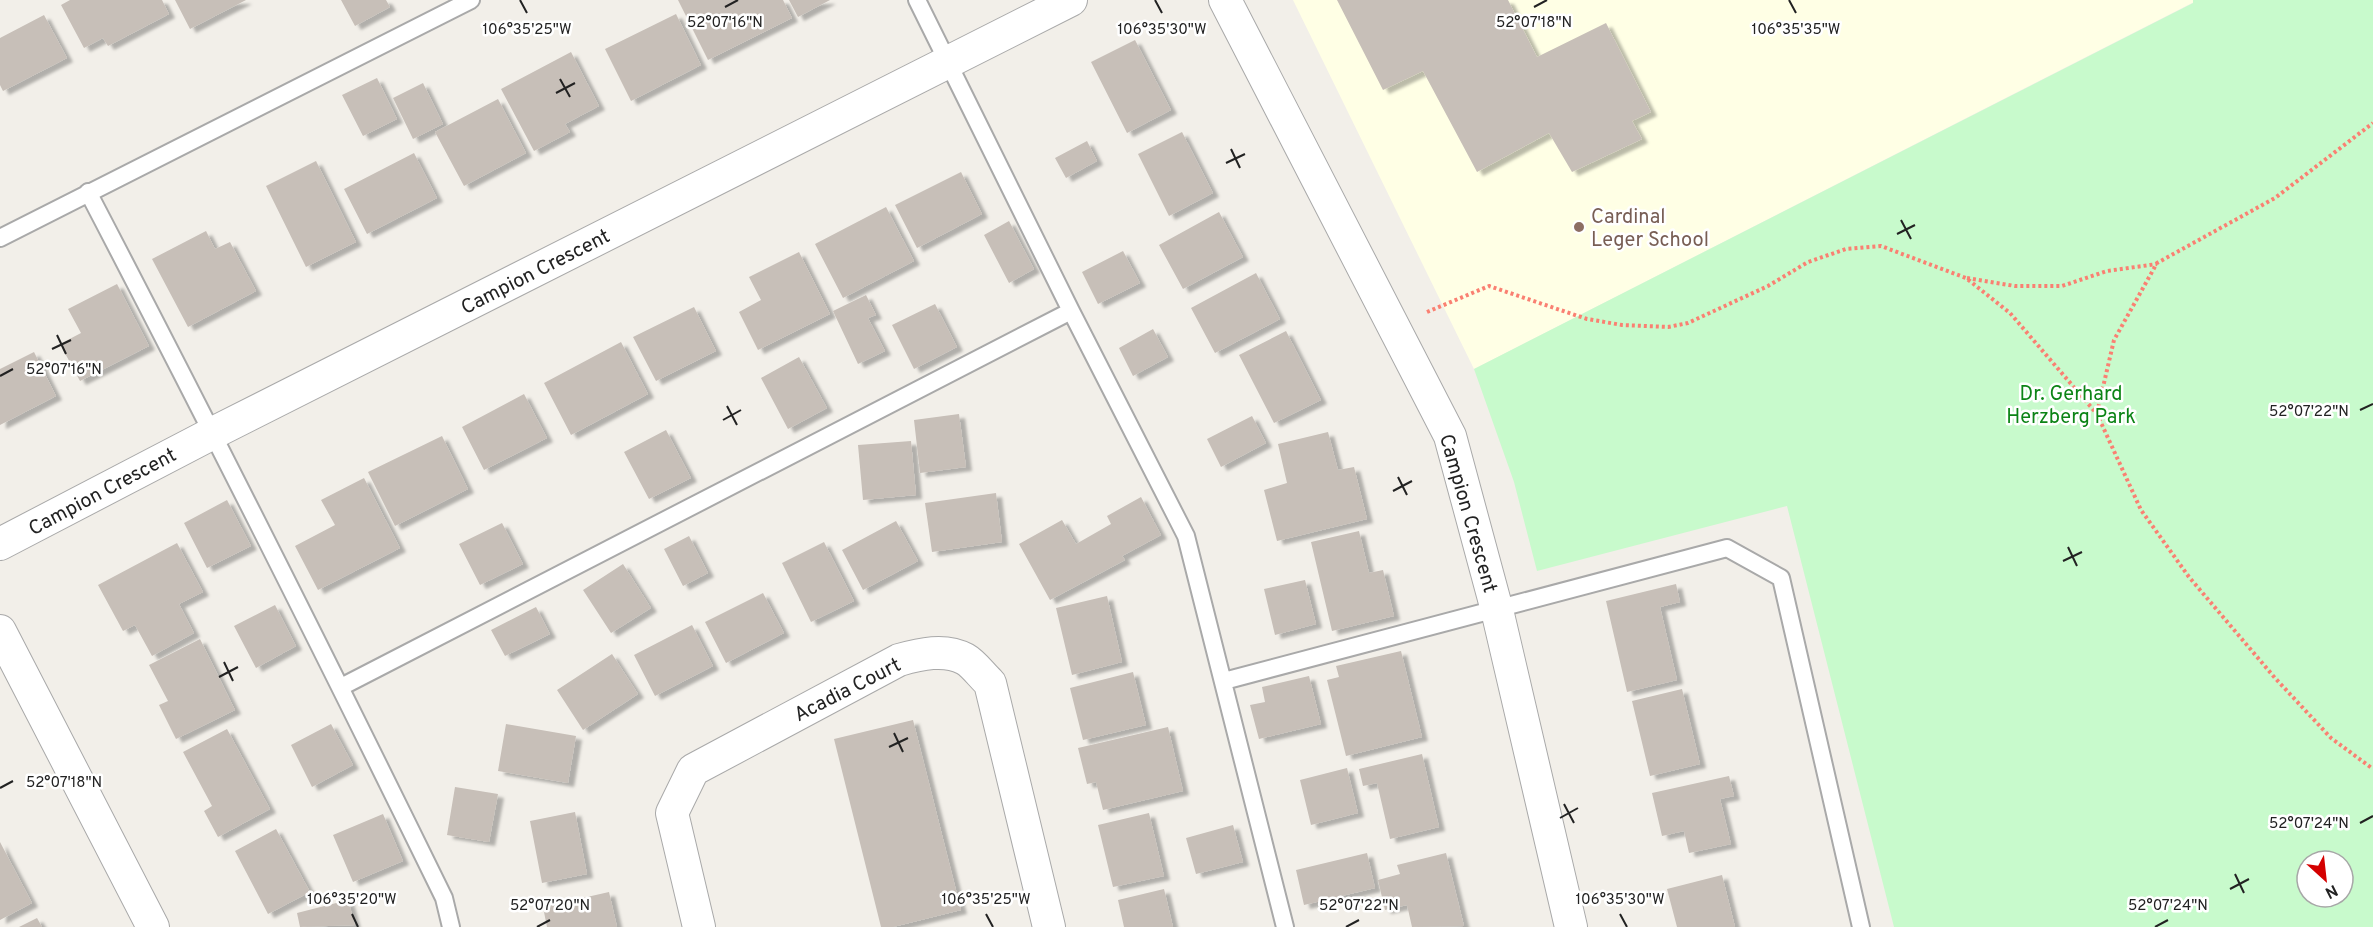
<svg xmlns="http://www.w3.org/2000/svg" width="2373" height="927" font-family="Overpass,sans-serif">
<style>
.education{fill:#ffffe5}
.park{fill:#c8facc;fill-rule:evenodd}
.building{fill:#c7bfb8;filter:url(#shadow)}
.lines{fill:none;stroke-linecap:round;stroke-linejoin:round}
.service-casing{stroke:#a9a9a9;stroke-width:20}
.minor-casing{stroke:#a9a9a9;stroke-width:34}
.path{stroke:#fa8072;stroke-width:4;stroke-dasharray:3 3;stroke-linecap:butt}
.service{stroke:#fff;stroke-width:16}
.minor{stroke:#fff;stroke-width:32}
.ticks{fill:none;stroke:#222;stroke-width:2}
.education-dot{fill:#8d6e63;stroke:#fff;stroke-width:2}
.labels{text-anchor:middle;stroke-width:5;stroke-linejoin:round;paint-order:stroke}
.education-label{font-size:20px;fill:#785e54;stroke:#fff;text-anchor:start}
.street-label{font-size:20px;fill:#222;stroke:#fff}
.park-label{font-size:20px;fill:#0c8416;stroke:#fff}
.ticks-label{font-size:15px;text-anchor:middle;fill:#222;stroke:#fff;stroke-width:5;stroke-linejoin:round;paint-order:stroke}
</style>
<defs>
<filter id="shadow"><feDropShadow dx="6" dy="4" stdDeviation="1.5" flood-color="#0004"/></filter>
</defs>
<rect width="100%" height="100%" fill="#f2efe9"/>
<path class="education" d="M1293 0H2193L2194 2 1474 369Z"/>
<path class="park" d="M2193 0H2373V927H1894L1787 506 1537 571 1514 482 1474 369 2193 3ZM2307 861H2343V897H2307Z"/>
<path class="building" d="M70 0H162L169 14 108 46 103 38 84 48 61 5Z
M175 0H246L190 29Z
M341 0H386L390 7 355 26Z
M678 0H783L792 18 708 60Z
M789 0H830L798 17Z
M1337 0H1508L1537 57 1606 23 1651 112 1632 121 1642 139 1572 172 1549 133 1477 172 1423 71 1383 90Z
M676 14 701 65 631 101 605 49Z
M44 15 67 58 3 91 0 85V38Z
M1135 40 1171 110 1127 133 1091 62Z
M571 52 599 106 565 124 570 132 534 151 501 89Z
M377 78 397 119 363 136 342 95Z
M423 83 443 124 413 139 393 98Z
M498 99 526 153 464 186 435 132Z
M1182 132 1213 193 1169 216 1138 154Z
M1087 141 1097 161 1066 178 1055 158Z
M414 153 437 198 367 234 344 189Z
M316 161 356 242 306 267 266 186Z
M961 172 982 214 917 248 895 205Z
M886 207 914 261 843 298 815 244Z
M1219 212 1243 257 1183 289 1159 245Z
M1009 221 1034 269 1009 283 984 235Z
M206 231 215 249 230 242 256 291 188 327 152 259Z
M1123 251 1140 283 1098 304 1082 272Z
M799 252 830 314 758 350 739 312 761 300 749 277Z
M1256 273 1280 319 1215 353 1191 308Z
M117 284 149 346 80 381 60 344 81 333 68 309Z
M866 295 876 315 868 318 885 351 858 364 833 311Z
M935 304 957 347 914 369 892 325Z
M694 307 716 351 656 381 633 337Z
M1153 329 1168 357 1133 376 1119 348Z
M1286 331 1321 400 1274 423 1239 355Z
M621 342 648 394 571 435 544 383Z
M34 352 56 396 0 425V369Z
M799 357 827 408 788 429 761 378Z
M524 394 547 438 484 470 462 427Z
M959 414 966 467 920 473 914 420Z
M1252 416 1266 443 1221 467 1207 439Z
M666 430 691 478 649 499 624 452Z
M1328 432 1338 470 1354 467 1367 519 1277 541 1264 490 1287 483 1278 444Z
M442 436 468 489 395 526 368 472Z
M911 441 916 495 863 500 858 445Z
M364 478 400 548 318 590 295 546 335 525 321 500Z
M996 493 1002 542 932 552 925 503Z
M1141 497 1161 535 1122 556 1125 560 1050 600 1019 544 1062 520 1076 544 1111 524 1107 516Z
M227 500 251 546 207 568 184 523Z
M896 521 918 561 863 590 842 550Z
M502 523 523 564 480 585 459 544Z
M1359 531 1369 573 1383 570 1394 616 1332 631 1311 542Z
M689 536 708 573 683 586 664 549Z
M824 542 854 601 811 622 782 563Z
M177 543 203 592 179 604 194 633 152 656 135 625 123 631 98 585Z
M623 564 651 608 611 633 583 590Z
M1305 580 1316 624 1275 635 1264 589Z
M1676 584 1680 602 1660 607 1677 680 1627 692 1606 601Z
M763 593 784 633 726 663 705 622Z
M1107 596 1122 662 1072 675 1056 608Z
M275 605 296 646 256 668 234 626Z
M536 607 550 634 505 656 491 630Z
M692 625 713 666 655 696 634 655Z
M200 639 235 710 176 739 159 705 168 701 149 665Z
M1401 651 1422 737 1346 756 1327 680 1339 677 1336 666Z
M612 654 638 694 583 730 557 690Z
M1133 672 1146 725 1083 740 1070 688Z
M1309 676 1321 724 1259 739 1250 705 1265 702 1262 687Z
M1682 689 1700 764 1650 776 1632 701Z
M913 720 961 910 893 927H881L834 739Z
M331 724 353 765 312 787 291 745Z
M506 724 576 736 568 783 498 771Z
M1168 727 1183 791 1103 810 1096 782 1087 784 1078 748Z
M227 729 270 809 218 837 204 811 212 806 183 752Z
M1422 754 1439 827 1390 839 1377 783 1363 786 1359 769Z
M1347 768 1358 813 1311 825 1300 780Z
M1729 776 1734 796 1720 799 1731 844 1689 853 1684 831 1662 836 1652 793Z
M455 787 498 794 489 842 447 835Z
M575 812 587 874 542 883 530 821Z
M1149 813 1164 876 1113 887 1098 825Z
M383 814 403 861 353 882 333 835Z
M1233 825 1243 862 1196 874 1186 838Z
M276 829 310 892 268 914 235 851Z
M0 842 32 903 0 920Z
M1367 853 1375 888 1304 905 1296 870Z
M1446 853 1464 926 1412 927 1407 905 1385 910 1378 880 1400 874 1397 865Z
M1722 875 1735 927H1677L1667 889Z
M1164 889 1173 927H1124L1118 900Z
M609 892 617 927H547L543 907Z
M348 900 355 925 300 927 297 913Z
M37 918 42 927H19Z"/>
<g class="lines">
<g class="service-casing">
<path id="service" d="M917 0 1071 311 1186 536 1285 927
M88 192C210 426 328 661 444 898L451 927
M0 238 471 0
M1224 681 1727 548 1781 578 1861 927
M341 687 1071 311"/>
</g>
<g class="minor-casing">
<path id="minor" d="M1225 0 1450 436 1497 610 1571 927
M0 544 213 433 1071 0
M0 631 153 927
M699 927 672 813 693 770 899 660C920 654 945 648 965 659 974 664 982 676 990 683L1049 927"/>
</g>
<path class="path" d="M1967 278 2015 286H2062L2107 271 2157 264
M1427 312 1489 286 1587 319 1622 325 1668 327 1688 323 1768 286 1808 262 1846 249 1881 246 1966 278 2010 313 2097 414 2141 510 2189 577 2275 678 2331 738 2373 769
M2097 413 2114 340 2157 263 2275 198 2373 123"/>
<use href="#service" class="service"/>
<use href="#minor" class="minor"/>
</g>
<path class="ticks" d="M520 0 527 13M1155 0 1162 13M1789 0 1796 13M725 7 738 0M1534 7 1547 0M560 79 570 97M556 93 575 83M1231 149 1240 168M1226 163 1245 154M1901 220 1911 239M1897 234 1915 225M57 335 66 354M52 349 71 340M0 376 13 369M727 406 737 425M2360 410 2373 404M723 420 741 410M1398 477 1407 495M1393 491 1412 481M2068 547 2077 566M2063 561 2082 552M224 662 233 681M219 677 238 667M894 733 903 752M889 747 908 738M0 788 13 781M1564 804 1574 823M1560 818 1578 808M2360 823 2373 816M2235 874 2244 893M2230 889 2249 879M352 914 358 927M986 914 993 927M1620 914 1627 927M537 927 550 920M1346 927 1359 920M2155 927 2168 920"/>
<circle class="education-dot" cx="1579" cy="227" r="6"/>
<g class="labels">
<g class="education-label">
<text x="1591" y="223">Cardinal<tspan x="1591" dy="23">Leger School</tspan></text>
</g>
<g class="street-label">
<text transform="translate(535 271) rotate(-27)" y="7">Campion Crescent</text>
<text transform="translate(102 491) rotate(-28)" y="7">Campion Crescent</text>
<text transform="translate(1469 513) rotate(74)" y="7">Campion Crescent</text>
<text transform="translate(847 689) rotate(-27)" y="7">Acadia Court</text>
</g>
<g class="park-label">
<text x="2071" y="400">Dr. Gerhard<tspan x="2071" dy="23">Herzberg Park</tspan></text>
</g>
</g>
<g class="ticks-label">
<text x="725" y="27">52°07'16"N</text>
<text x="1534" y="27">52°07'18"N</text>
<text x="527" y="34">106°35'25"W</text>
<text x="1162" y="34">106°35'30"W</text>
<text x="1796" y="34">106°35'35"W</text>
<text x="64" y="374">52°07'16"N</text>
<text x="2309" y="416">52°07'22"N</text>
<text x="64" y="787">52°07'18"N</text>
<text x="2309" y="828">52°07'24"N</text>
<text x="352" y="904">106°35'20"W</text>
<text x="986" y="904">106°35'25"W</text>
<text x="1620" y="904">106°35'30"W</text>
<text x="550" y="910">52°07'20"N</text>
<text x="1359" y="910">52°07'22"N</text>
<text x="2168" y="910">52°07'24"N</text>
</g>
<g transform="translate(2325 879) rotate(153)"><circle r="28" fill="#ffffff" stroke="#a7a7a7" stroke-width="1.5"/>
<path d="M0-4.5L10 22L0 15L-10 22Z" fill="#d40000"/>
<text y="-9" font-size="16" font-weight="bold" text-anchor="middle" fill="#222222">N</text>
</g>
</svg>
